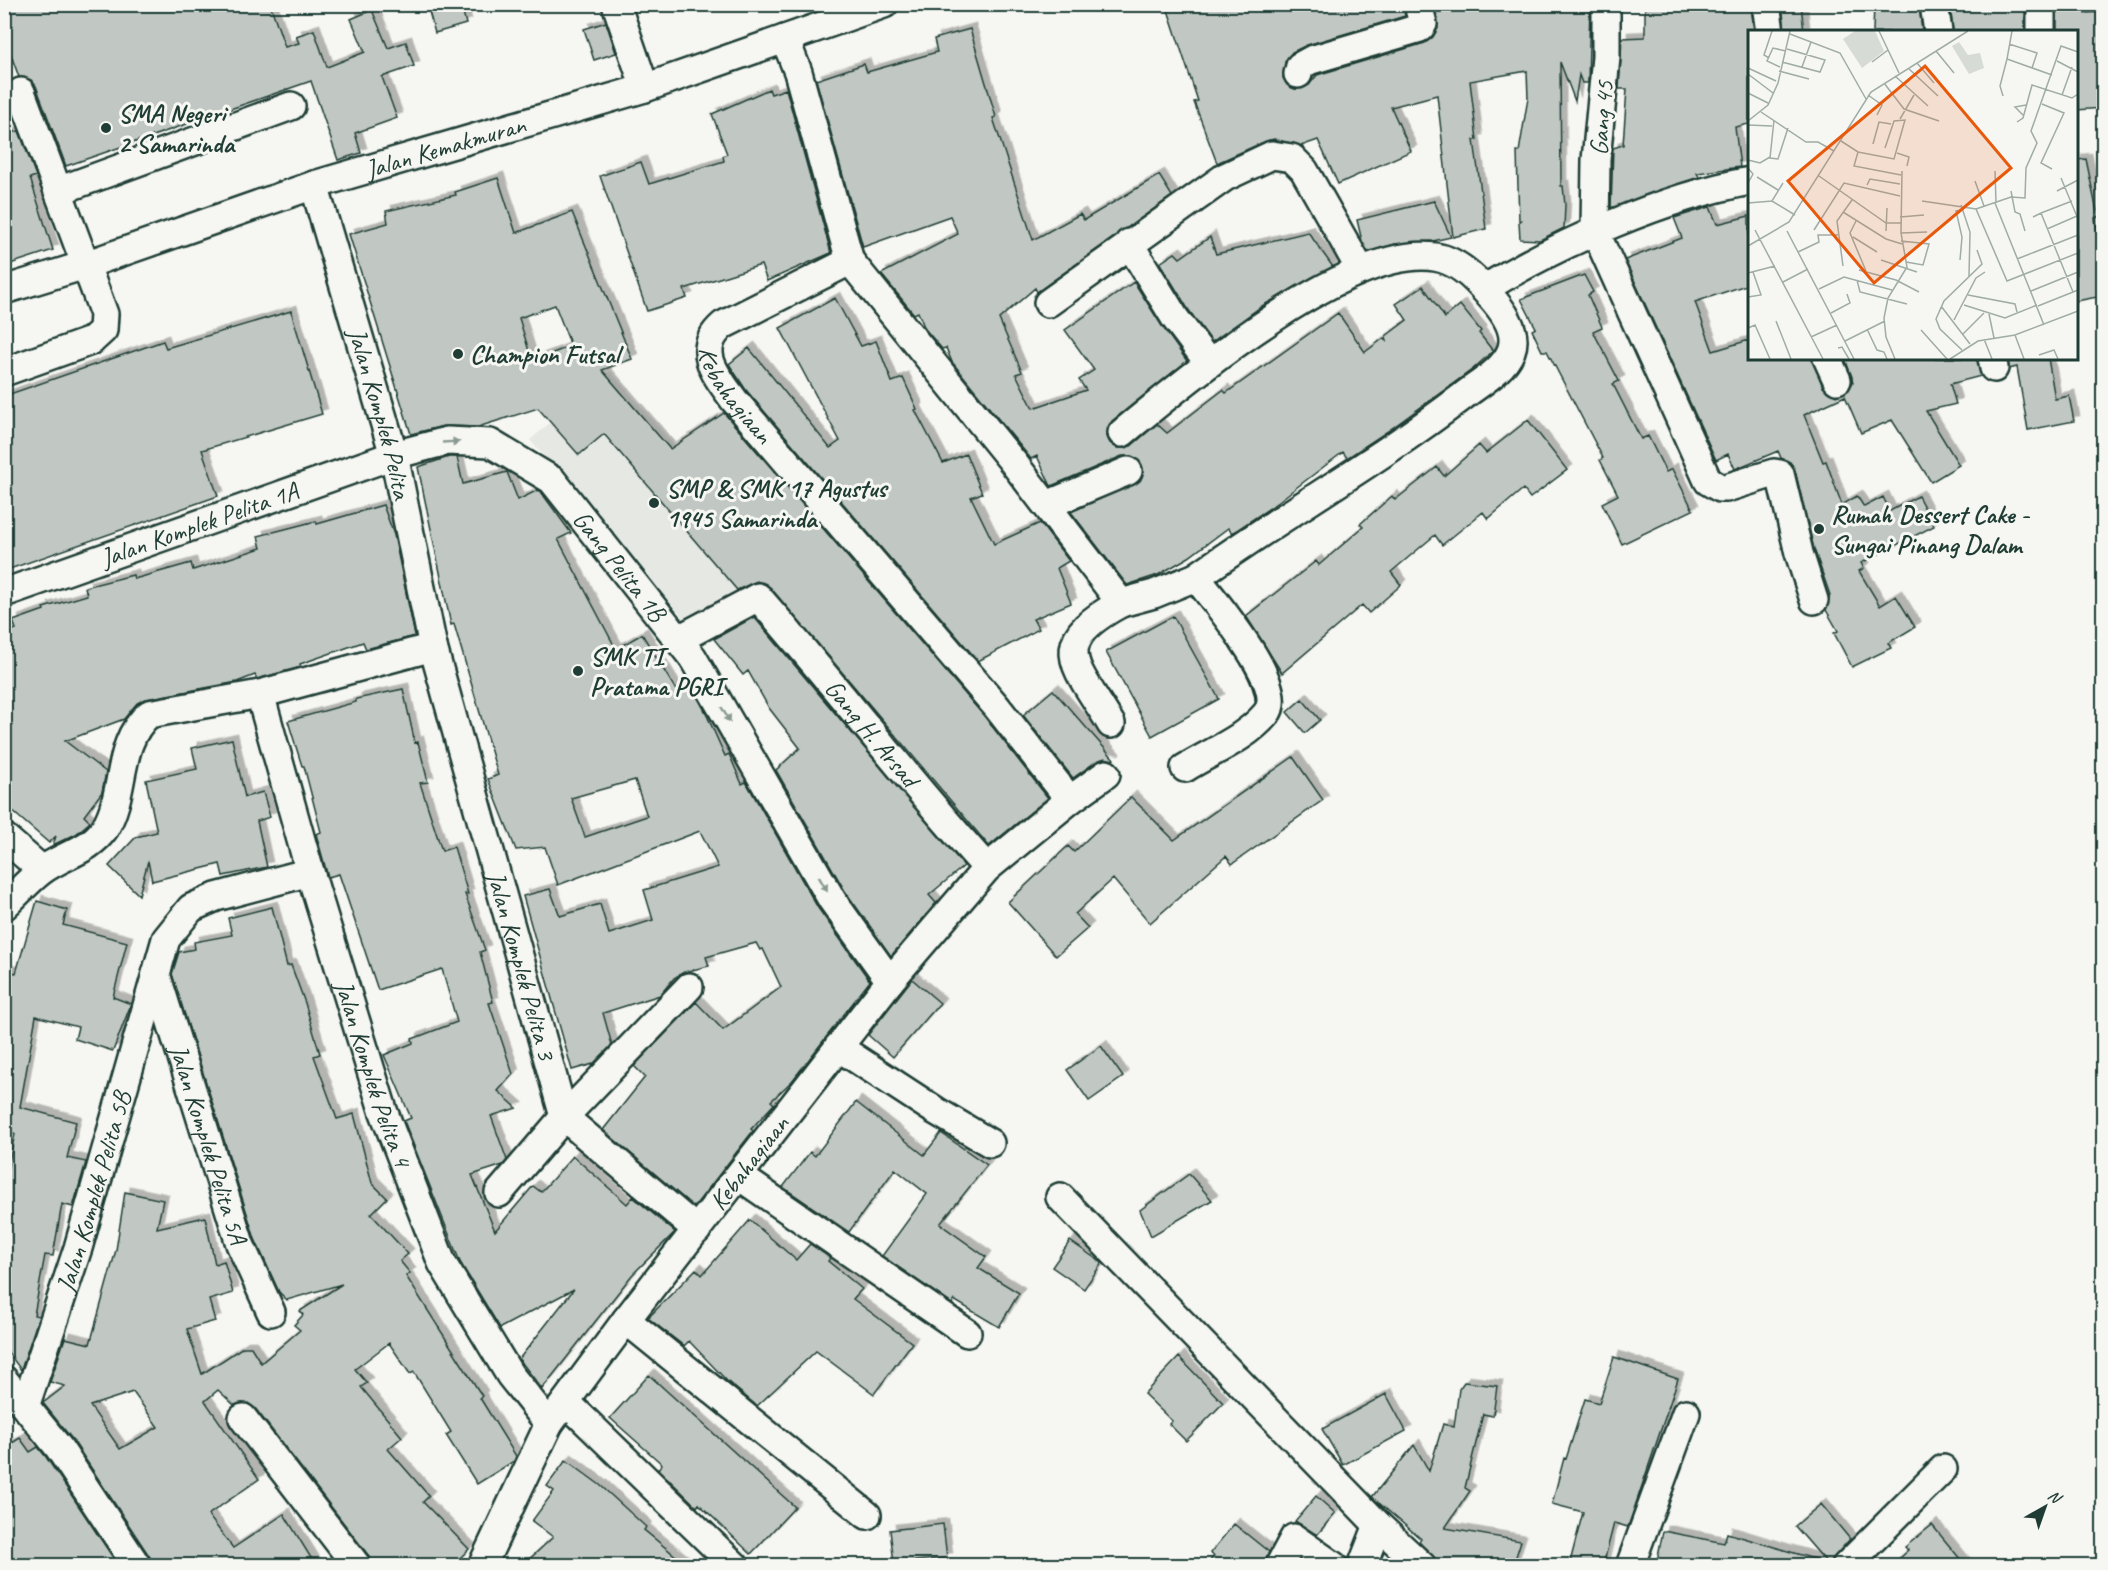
<svg xmlns="http://www.w3.org/2000/svg" width="2108" height="1570" font-family="Caveat,sans-serif">
<style>
.built{fill:#e6e8e4}
.building{fill:#c1c8c3;stroke:#1f3d34;stroke-width:1.5;fill-rule:evenodd;filter:url(#shadow)}
.lines{fill:none;stroke-linecap:round;stroke-linejoin:round}
.minor-casing{stroke:#1f3d34;stroke-width:32}
.minor{stroke:#f6f6f2;stroke-width:27}
.oneway{fill:#8a9a93}
.poi-dot{fill:#1f3d34;stroke:#f6f6f2;stroke-width:2}
.labels{text-anchor:middle;stroke-width:6;stroke-linejoin:round;paint-order:stroke}
.poi-label{font-size:26px;font-weight:bold;fill:#1f3d34;stroke:#f6f6f2;text-anchor:start}
.street-label{font-size:26px;fill:#1f3d34;stroke:#f6f6f2}
.inset-road{fill:none;stroke:#a0aca6;stroke-width:1.5}
.view{fill:#e8590c;fill-opacity:0.15;stroke:#e8590c;stroke-width:3}
.inset-edge{fill:none;stroke:#1f3d34;stroke-width:3}
</style>
<defs>
<filter id="shadow"><feDropShadow dx="5.5" dy="-5.5" stdDeviation="0" flood-color="#0004"/></filter>
</defs>
<rect width="100%" height="100%" fill="#f6f6f2"/>
<filter id="ink" filterUnits="userSpaceOnUse"><feTurbulence type="fractalNoise" baseFrequency=".0167" numOctaves="2"/><feDisplacementMap in="SourceGraphic" scale="12" xChannelSelector="R" yChannelSelector="G"/><feConvolveMatrix kernelMatrix="1 2 1 2 8 2 1 2 1" color-interpolation-filters="sRGB"/></filter>
<g filter="url(#ink)">
<path class="built" d="M610 371 778 566 698 635 530 440Z"/>
<path class="building" d="M4 4H270L285 47 299 43 296 36 314 30 327 67 365 52 351 19 372 10 388 48 406 42 414 66 382 77 397 118 355 133 361 153 338 160 311 81 66 166 36 86 31 80 19 77 4 36Z
M439 4H461L466 24 435 33 428 8Z
M1166 4H1403L1405 16 1307 45 1292 52 1285 62 1283 78 1287 85 1295 89 1309 85 1317 75 1425 43 1433 37 1438 28 1434 4H1590L1588 83H1582L1579 75 1575 101 1560 62 1561 186H1563L1565 205 1564 228 1540 240 1520 239 1519 222 1522 220 1519 221 1517 152H1519L1528 98 1527 71 1470 81 1477 140H1474L1486 229 1453 237 1437 95 1391 107 1411 151 1338 184 1318 140 1301 146 1274 139 1266 141 1217 163 1194 102 1198 101Z
M1645 4H1751L1754 32H1749V124L1735 127 1740 167 1697 173 1699 177 1611 208 1613 148 1623 145 1627 89H1619L1622 38 1645 37Z
M1782 4H1801L1804 32H1785Z
M1874 4H1919L1922 32H1873Z
M1950 4H2025V32H1953Z
M2057 4H2085V13L2103 12V108L2076 110V32H2057Z
M606 22 616 53 594 60 584 29Z
M970 29 996 117 993 118 1033 240 1080 214 1084 220 1159 175 1172 196 1037 292 1035 288 999 319 1022 372 1016 374 1033 408 1086 390 1079 380 1094 370 1065 330 1134 282 1162 326 1187 361 1112 421 1107 436 1110 443 1117 448 1131 446 1157 424 1167 433 1223 390 1226 393 1338 313 1365 352 1384 338 1387 342 1386 336 1407 320 1396 304 1423 286 1445 318 1460 305 1481 331 1479 333 1493 351 1473 369 1388 431 1347 458 1343 452 1271 507 1232 533 1228 528 1189 557 1158 575 1127 585 1071 512 1140 481 1144 472 1138 459 1131 456H1122L1051 486 1037 456 1031 459 952 362 946 348 942 349 925 329 918 312 914 314 881 274 958 234 950 216 863 247 816 80 864 64 867 72 937 52 934 39Z
M769 89 771 94 786 89 831 253 767 281 761 265 684 289 687 298 647 311 600 176 641 162 649 184 724 161 723 156 727 154 712 114Z
M19 131 36 176 30 178 53 250 4 266V135Z
M2086 159 2098 217 2095 218 2103 270V296L2076 301V160Z
M498 178 516 233 572 212 632 359 602 370 670 449 724 413 984 716 1048 798 989 846 770 587 757 581 737 590 604 434 579 455 538 408 478 427 443 426 411 434 349 234 388 223 386 211 456 195 455 192ZM555 305 571 346 532 361 519 318Z
M1434 201 1451 237 1433 241 1395 244 1368 252 1362 241 1357 220Z
M1710 207 1717 224 1749 216V284L1695 302 1713 351 1749 340V358H1812L1823 387 1836 396 1849 390 1853 382 1845 358H1977L1981 376 1950 384 1956 404 1926 411 1959 465 1931 482 1892 420 1861 433 1845 396 1804 415 1823 462 1826 461 1842 505 1857 496 1864 507 1883 497 1890 511 1918 496 1934 526 1861 563 1864 568 1859 571 1880 606 1896 596 1915 627 1888 643 1891 648 1852 667 1834 633 1838 631 1826 610 1830 595 1814 549 1795 470 1790 462 1781 458 1778 451 1735 469 1728 454 1716 460 1625 260 1682 238 1674 218Z
M1308 232 1333 267 1262 306 1212 342 1188 309 1160 263 1175 253 1180 258 1210 237 1216 254Z
M1584 275 1593 292 1588 295 1602 327 1593 331 1619 381 1613 384 1641 439 1648 436 1666 472 1672 469 1693 510 1622 544 1602 503 1618 495 1600 460 1603 458 1547 351H1542L1532 330 1536 328 1521 299Z
M835 298 861 346 876 341 892 382 903 378 917 409 915 410 943 463 966 454 982 493 971 497 994 544 1040 523 1069 561 1057 568 1071 603 1033 619 1039 629 978 661 746 390 729 364 749 348 830 448 840 441 780 328Z
M291 311 322 414 202 450 218 496 4 571V396L163 341 166 348Z
M2008 358H2048L2055 399 2069 396 2074 421 2028 430 2017 367 2009 369Z
M1528 420 1567 470 1530 498 1523 489 1488 519 1483 512 1442 545 1435 535 1391 572 1401 585 1369 613 1362 605 1282 673 1246 616 1316 561 1319 565 1363 527 1360 524 1392 496 1395 500 1437 467 1444 476 1479 445 1486 453Z
M449 457H457L463 484 507 472 518 500 538 490 541 492 571 533 558 539 616 649 642 634 676 690 690 684 705 711 725 756 729 754 742 784 746 782 818 908 870 981 792 1081 771 1101 774 1104 751 1129 753 1131 694 1207 603 1130 645 1077 634 1066 696 1002 723 1030 781 987 763 949 760 950 756 943 706 957 709 966 684 972 674 978 660 995 603 1013 612 1045 593 1064 572 1070 523 896 550 889 560 916 600 904 609 934 653 920 644 890 718 867 700 831 558 885 545 847 516 850 488 779 498 775 454 624 451 625 418 467ZM635 780 647 816 585 837 571 798Z
M383 505 394 535 415 636 366 649 363 642 300 664 301 667 257 679 255 675 237 682 146 699 137 703 124 719 65 741 106 772 102 792 84 816 90 822 76 834 53 845 56 836 49 843 4 804V633L16 629 13 621 44 610 43 608 87 595 85 587 133 575 134 579 191 563 193 570 261 548 258 536 316 521 317 524Z
M1173 616 1219 699 1152 736 1106 652Z
M754 617 964 866 929 895 936 903 891 956 845 891 776 770 800 748 769 708 748 671 743 675 714 639Z
M403 689 415 743 418 742 428 782 420 783 442 851 454 847 468 894H465L485 950 480 952 493 1002 489 1003 513 1074 498 1091 517 1108 491 1116 507 1160 503 1165 472 1175 495 1231 533 1186 541 1192 573 1156 627 1204 633 1197 675 1232 632 1275 542 1389 519 1359 574 1289 500 1328 460 1262 404 1121 411 1118 384 1055 413 1043 412 1039 457 1022 442 969 378 990 339 874 328 877 316 834 321 832 304 766H302L288 721 356 702V699Z
M1053 690 1114 759 1113 760 1105 758 1097 761 1073 778 1023 715Z
M1302 699 1320 720 1305 733 1287 712Z
M232 739 245 797 263 792 270 817 257 821 267 867 223 876 220 864 152 881 148 861 139 895 109 866 136 837 157 832 146 780 197 769 192 748Z
M1293 757 1323 800 1232 864 1226 856 1150 923 1113 879 1075 914 1088 928 1056 956 1008 902 1068 846 1074 852 1131 797 1174 840Z
M37 901 67 910 63 925 127 942 113 997 131 1004 113 1051 75 1039 78 1027 36 1016 20 1107 76 1122 67 1158 86 1162 73 1207 62 1204 53 1256 45 1255 34 1315 39 1316 21 1370 4 1347V1184L15 1134 4 1132V971L16 973Z
M272 907 287 966 291 965 305 1003 320 1054 314 1056 337 1119 354 1114 372 1183 387 1198 371 1214 408 1254 400 1261 410 1273 406 1276 482 1396 480 1398 516 1456 514 1461 477 1484 446 1435 451 1432 414 1372 410 1374 389 1343 355 1369 367 1383 361 1387 402 1437 388 1449 429 1496 423 1502 469 1549 452 1566H372L369 1556 255 1408 248 1403 234 1405 218 1390 205 1401 259 1479 208 1515 233 1548 284 1514 316 1566H153L150 1557 72 1439 43 1403 65 1386 50 1382 65 1338 90 1344 116 1250 125 1192 163 1200 157 1228 205 1217 215 1264 224 1261 233 1293 209 1300 215 1321 187 1329 202 1374 243 1347H251L261 1363 300 1330 294 1325 303 1315 300 1311 342 1284 287 1300 279 1292 255 1239 172 974 179 952 195 949 194 942 232 935 228 918ZM133 1392 158 1427 120 1449 90 1406Z
M912 979 940 1003 893 1057 868 1035Z
M1101 1046 1123 1077 1089 1101 1067 1070Z
M856 1102 924 1155 941 1133 987 1165 940 1224 986 1257 978 1268 1019 1293 999 1327 954 1300 952 1304 882 1256 927 1194 895 1169 849 1232 783 1187 810 1152 815 1156Z
M1189 1174 1212 1200 1151 1236 1140 1210Z
M750 1220 796 1260 810 1244 830 1258 828 1261 862 1289 853 1299 912 1343 874 1394 816 1351 757 1406 727 1381 689 1341 684 1346 648 1318 696 1269 702 1275Z
M1070 1241 1102 1263 1084 1289 1052 1267Z
M1179 1357 1223 1403 1186 1441 1169 1424 1172 1421 1144 1394Z
M1614 1357 1678 1379 1628 1527 1614 1523 1603 1566H1569L1583 1512 1552 1504 1564 1458 1566 1459 1585 1399 1599 1403Z
M649 1375 795 1507 751 1554 699 1504 697 1507 658 1469 662 1464 610 1418Z
M1464 1382 1497 1386 1493 1416 1483 1414 1465 1488 1470 1491 1445 1528 1521 1541 1513 1566H1442L1419 1542 1421 1539 1372 1497 1414 1445 1429 1471 1443 1424 1454 1427 1459 1389Z
M1386 1394 1406 1431 1343 1465 1322 1429Z
M20 1438 30 1452 38 1447 46 1457 116 1562 110 1566H4V1448Z
M566 1460 600 1485 646 1527 644 1530 688 1566H522L553 1537 532 1521 554 1491 547 1486Z
M1316 1496 1335 1513 1317 1535 1295 1521Z
M1821 1504 1850 1539 1828 1564 1795 1526Z
M943 1524 947 1558 894 1563 890 1530Z
M1234 1524 1269 1552 1263 1566H1206L1214 1556 1210 1553Z
M1932 1525 1966 1566H1890L1908 1550 1905 1547Z
M1663 1531 1724 1543 1727 1533 1818 1560 1817 1566H1656Z"/>
<g class="lines">
<g class="minor-casing">
<g id="minor">
<path d="M616 4 645 88"/>
<path d="M1606 4V57L1596 160 1595 231 1708 481 1720 488H1726L1774 473 1780 474 1799 553 1814 600"/>
<path d="M1766 4 1770 32"/>
<path d="M1934 4 1938 32"/>
<path d="M2041 32V4"/>
<path d="M785 39 798 72 850 261 1013 462 1121 603 1154 594 1196 577C1283 515 1377 462 1462 397 1478 384 1503 371 1511 351 1519 331 1501 308 1489 295 1476 279 1457 260 1435 257 1348 244 1188 379 1122 433"/>
<path d="M1298 74 1300 66 1311 60 1420 28 1423 24 1418 4"/>
<path id="s1" d="M314 185 394 455 433 647 564 1117 697 1230"/>
<path d="M58 191 291 106"/>
<path d="M1129 243 1175 318 1208 362"/>
<path id="s2" d="M850 261 723 325C694 350 716 375 734 400L996 706 1070 800"/>
<path d="M1484 289C1559 243 1664 197 1750 181"/>
<path id="s3" d="M4 290 85 265 314 185 645 88 884 4"/>
<path d="M1048 303 1225 177 1272 155 1292 158 1304 170 1360 269"/>
<path d="M1827 358 1837 380"/>
<path d="M1992 358 1994 368"/>
<path d="M4 372 91 341 103 330 104 314 21 92"/>
<path d="M1047 505 1128 471"/>
<path id="s4" d="M4 593 394 455 447 441 490 443 552 480 693 658 832 900 890 981"/>
<path id="s5" d="M679 639 758 597C836 686 908 781 987 868"/>
<path id="s6" d="M260 694 310 872 383 1110 442 1263 510 1375 549 1424"/>
<path d="M1111 724C1076 665 1045 644 1121 603"/>
<path d="M1185 768C1211 752 1246 738 1266 714 1289 687 1214 601 1196 577"/>
<path d="M4 837 42 870"/>
<path d="M4 906C17 894 28 881 41 871 62 855 90 851 105 828 127 791 115 744 149 714L260 694 433 647"/>
<path id="s7" d="M156 974 240 1244 271 1312"/>
<path d="M838 1047 936 1111 990 1143"/>
<path d="M739 1176 967 1333"/>
<path d="M499 1193 564 1117 689 987"/>
<path d="M1060 1197 1378 1525 1422 1566"/>
<path d="M626 1320 867 1515"/>
<path d="M4 1380 59 1448 137 1566"/>
<path d="M566 1402 735 1566"/>
<path id="s8" d="M25 1407 78 1248 166 939 191 908 216 897 310 872"/>
<path d="M243 1418 357 1566"/>
<path id="s9" d="M482 1566 549 1424 626 1320 890 981 987 868 1070 800 1106 774"/>
<path d="M1279 1566 1294 1538 1334 1566"/>
<path d="M1362 1566 1378 1525"/>
<path d="M1630 1566 1686 1413"/>
<path d="M1846 1566 1943 1469"/>
</g>
</g>
<use href="#minor" class="minor"/>
</g>
<defs><path id="oneway-solid" d="M-6-.8H1V-3.2L6.5 0L1 3.2V.8H-6Z" transform="scale(1.5)"/></defs>
<g class="oneway">
<use href="#oneway-solid" transform="translate(451 442) rotate(-3)"/>
<use href="#oneway-solid" transform="translate(726 715) rotate(60)"/>
<use href="#oneway-solid" transform="translate(823 884) rotate(60)"/>
</g>
</g>
<g class="poi-dot">
<circle cx="106" cy="128" r="6"/>
<circle cx="458" cy="354" r="6"/>
<circle cx="654" cy="503" r="6"/>
<circle cx="1819" cy="529" r="6"/>
<circle cx="578" cy="671" r="6"/>
</g>
<g class="labels">
<g class="poi-label">
<text x="118" y="122">SMA Negeri<tspan x="118" dy="30">2 Samarinda</tspan></text>
<text x="470" y="363">Champion Futsal</text>
<text x="666" y="497">SMP &amp; SMK 17 Agustus<tspan x="666" dy="30">1945 Samarinda</tspan></text>
<text x="1831" y="523">Rumah Dessert Cake -<tspan x="1831" dy="30">Sungai Pinang Dalam</tspan></text>
<text x="590" y="665">SMK TI<tspan x="590" dy="30">Pratama PGRI</tspan></text>
</g>
<g class="street-label">
<text transform="translate(1601 118) rotate(-85)" y="9">Gang 45</text>
<text dy="9" stroke="none"><textPath href="#s3" startOffset="464">Jalan Kemakmuran</textPath></text>
<text dy="9" stroke="none"><textPath href="#s2" startOffset="225">Kebahagiaan</textPath></text>
<text dy="9" stroke="none"><textPath href="#s1" startOffset="238">Jalan Komplek Pelita</textPath></text>
<text dy="9" stroke="none"><textPath href="#s4" startOffset="207">Jalan Komplek Pelita 1A</textPath></text>
<text dy="9" stroke="none"><textPath href="#s4" startOffset="693">Gang Pelita 1B</textPath></text>
<text dy="9" stroke="none"><textPath href="#s5" startOffset="267">Gang H. Arsad</textPath></text>
<text dy="9" stroke="none"><textPath href="#s1" startOffset="808">Jalan Komplek Pelita 3</textPath></text>
<text dy="9" stroke="none"><textPath href="#s6" startOffset="396">Jalan Komplek Pelita 4</textPath></text>
<text dy="9" stroke="none"><textPath href="#s7" startOffset="178">Jalan Komplek Pelita 5A</textPath></text>
<text dy="9" stroke="none"><textPath href="#s9" startOffset="486">Kebahagiaan</textPath></text>
<text dy="9" stroke="none"><textPath href="#s8" startOffset="226">Jalan Komplek Pelita 5B</textPath></text>
</g>
</g>
<g transform="translate(1748 30)">
<rect width="330" height="330" fill="#f6f6f2"/>
<path d="M107 1H127L136 21 114 38 95 9ZM211 12 220 25 232 23 236 38 221 44 204 16Z" fill="#d6dbd6"/>
<path class="inset-road" d="M131 1 151 43M264 1 259 29 304 45M42 4 92 23 118 69M261 14 289 23 284 38M188 21 206 43M21 28 16 25 24 1M309 31 330 42M34 32 72 42 77 30 39 19M124 32 140 20M169 33 186 53M32 37 19 31 25 18 38 21M54 37 63 12M0 38 28 51M160 38 190 66M31 41 61 49M0 44 25 63M147 46 180 76M136 53 156 79 191 91M0 63 20 73M120 65 134 75 129 85M314 65 324 37M255 66 252 56 259 29M294 74 316 83 293 133 304 139M13 82 58 112H70L86 121M275 85 267 77 278 75M152 89 166 65M26 90 22 128 30 129 40 98M0 91 20 75 30 53 42 1M269 92 275 88 284 55 324 68 330 64M0 95 24 96M93 111 110 122 146 129 157 90 146 91 137 118M125 114 131 92 143 94M110 122 106 136 153 145M149 123 161 127 159 136M0 130 12 133 22 127M0 138 5 144 0 153M247 141 248 173M71 146 138 193H153M9 147 30 160M313 148 330 189M227 151 236 176M119 155 122 149 152 154M263 161 267 182 272 184 277 201M309 161 330 150M24 171 35 153M174 171 228 179 259 251 330 223M0 173 24 171 47 185M247 173 296 295M213 175 222 202 221 246M228 179 263 167 277 168 278 138 289 113 283 101 313 16 330 22M95 182 138 209 154 214M293 183 324 171M152 187 176 185M285 187 293 183 325 262M108 191 102 203 118 241M299 199 329 186M7 200 75 329M66 200 96 153 152 166M39 201 106 329M138 201 139 178M153 203 179 202M105 207 129 222M153 211 181 214 175 235 158 232M0 216 41 192 123 62 220 1M50 222 71 212 70 205H90M269 229 330 205M133 230 169 242M212 230 214 207 208 181 215 180M95 236 89 191 104 170M111 240 148 250 171 262M0 243 27 236M109 250 112 262 159 274M35 252 60 239M71 259 96 247 144 260M283 261 330 242M220 265 267 274 269 282M0 267 13 265 5 242M216 275 257 288 289 275M193 276 222 314M290 276 330 260M83 283 102 273 99 264M241 284 246 308M206 290 228 248 237 242M28 291 43 329M0 298 7 295 22 329M119 299 129 320 136 322 139 329M173 300 199 329M215 304 236 283M267 305 276 329M63 307 89 295M236 309 244 329M97 311 137 291M90 318 94 317 101 329M214 320 192 299 188 289 196 271 234 234 229 220M291 325 306 320 310 329M147 329 138 307 136 288 140 268 159 237 153 203 154 141M202 329 230 311 267 305 330 281"/>
<path class="view" d="M177 36 263 138 126 253 40 151Z"/>
<rect width="330" height="330" class="inset-edge"/>
</g>
<rect width="2108" height="1570" fill="none" stroke="#f6f6f2" stroke-width="24"/>
<rect x="12" y="12" width="2084" height="1546" fill="none" stroke="#1f3d34" stroke-width="2" filter="url(#ink)"/>
<g transform="translate(2045 1507) rotate(40)" stroke="#f6f6f2" stroke-width="4.5" paint-order="stroke">
<path d="M0-4.5L10 22L0 15L-10 22Z" fill="#1f3d34"/>
<text y="-9" font-size="16" font-weight="bold" text-anchor="middle" fill="#1f3d34">N</text>
</g>
</svg>
